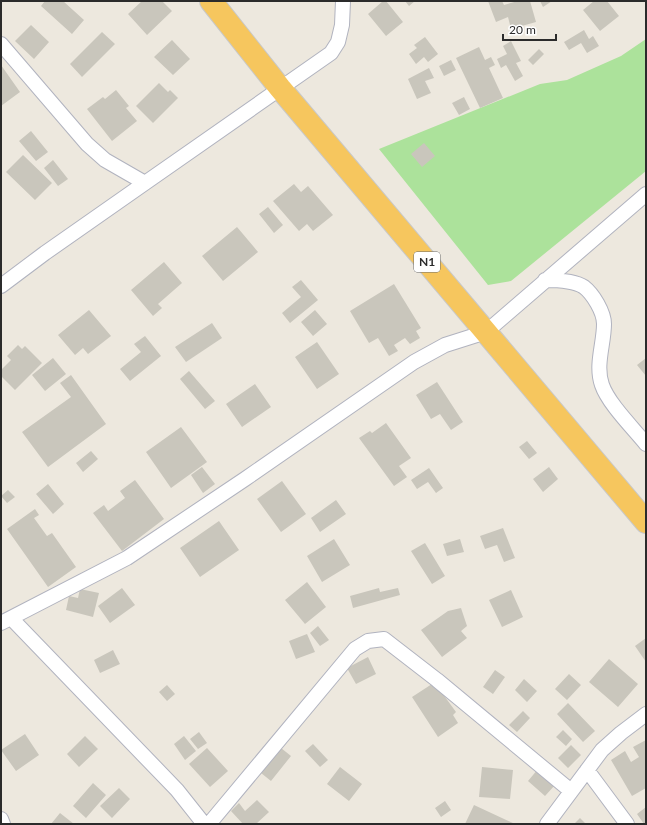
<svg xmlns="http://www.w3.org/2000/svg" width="647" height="825" font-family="Lato,sans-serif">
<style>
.green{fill:#ace29b}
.building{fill:#c9c6bc}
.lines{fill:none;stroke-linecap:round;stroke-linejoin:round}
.minor-casing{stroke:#b1b3bf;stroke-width:16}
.trunk-casing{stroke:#c8c8c8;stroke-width:24}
.minor{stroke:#fff;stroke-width:14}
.trunk{stroke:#f6c65e;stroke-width:22}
.labels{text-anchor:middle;stroke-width:3;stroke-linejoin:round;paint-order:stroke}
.shield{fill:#fff;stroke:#6b6b6b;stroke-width:1}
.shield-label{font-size:12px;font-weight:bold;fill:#2b2b2b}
</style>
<rect width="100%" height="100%" fill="#ede8de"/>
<path class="green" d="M646 39V171L511 281 488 285 379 149 540 84 567 80 621 56Z"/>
<path class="building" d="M45 1H63L84 20 72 34 41 6Z
M142 1H162L172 11 147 35 128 14Z
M383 1H386L403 22 386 36 368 14Z
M405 1H415L409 6Z
M488 1H502L504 5 518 1H530L536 22 511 29 508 17 496 22Z
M540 1H552L543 7Z
M594 1H607L619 16 600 31 583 10Z
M31 25 49 42 34 59 15 41Z
M584 30 589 39 593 36 599 46 587 53 581 43 569 50 564 42Z
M102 32 115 44 82 77 70 64Z
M425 37 438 54 428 62 424 57 416 64 409 54 417 48 414 45Z
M172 40 190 59 173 75 154 57Z
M511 41 521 61 516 63 523 76 515 81 506 65 501 68 497 59 507 54 503 46Z
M479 47 485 60 491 57 495 65 489 68 503 98 480 108 456 58Z
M539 49 544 54 533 65 528 60Z
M451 60 456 70 444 76 439 66Z
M1 65 20 92 1 106Z
M429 68 434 78 425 81 431 93 417 99 408 79Z
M159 83 168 92 170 90 178 98 153 123 136 106Z
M116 90 129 106 126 108 137 121 112 141 87 109 103 97 105 99Z
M464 97 470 109 459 115 452 103Z
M31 131 48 152 36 161 19 141Z
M424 143 435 156 422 167 411 154Z
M23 155 52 183 35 200 6 172Z
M53 160 68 179 58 186 44 168Z
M294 184 301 192 308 186 333 215 313 231 307 224 299 231 273 201Z
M268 207 283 225 274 233 259 214Z
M237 227 258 252 223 281 202 256Z
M164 262 182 283 158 304 162 308 153 316 131 290Z
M301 280 318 300 290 323 282 313 301 297 292 287Z
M394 284 421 328 416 331 420 338 410 344 405 338 394 345 398 351 389 356 378 338 369 343 350 311Z
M89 310 111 336 88 354 83 348 75 355 58 335Z
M315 310 327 324 313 336 301 322Z
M212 323 222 338 186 362 175 347Z
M145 336 161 356 130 381 120 369 141 352 134 344Z
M317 342 339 374 317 389 295 357Z
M18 345 22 349 25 346 42 363 15 390 1 376V370L11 360 7 356Z
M53 358 66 374 45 391 32 375Z
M646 358V376L637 365Z
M189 371 215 401 205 409 180 379Z
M71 375 106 424 48 467 22 432 71 397 60 383Z
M437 382 463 422 451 430 440 414 431 419 416 395Z
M255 384 271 407 242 427 226 404Z
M386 423 411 458 399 466 407 477 394 486 359 438 370 431 372 433Z
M181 427 207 462 171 488 146 452Z
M527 441 537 453 529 459 519 447Z
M91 451 98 459 83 472 76 463Z
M202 467 215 484 203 493 191 475Z
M549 467 558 479 543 492 533 479Z
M429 468 443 488 436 493 428 482 417 489 411 480Z
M135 480 164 519 122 551 93 513 104 505 108 511 125 498 120 491Z
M282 481 306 514 281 532 257 499Z
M48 484 64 504 53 514 36 494Z
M8 490 15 497 7 503 1 496Z
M336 500 346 514 320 532 311 518Z
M35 509 39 515 34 518 47 536 52 533 76 567 48 587 7 529Z
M219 521 239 550 200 577 180 548Z
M503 528 515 558 504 562 497 545 485 549 480 536Z
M334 539 350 565 322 582 307 556Z
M460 539 464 552 447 556 443 544Z
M425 543 445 576 432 584 411 551Z
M307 582 326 607 305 624 285 600Z
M122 588 135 605 110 623 98 606Z
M379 588 380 592 398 588 400 595 353 608 350 596Z
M80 589 99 593 93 617 66 610 69 596 78 598Z
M511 590 523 617 502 627 489 600Z
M461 608 467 626 461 631 467 638 442 657 421 630 448 611Z
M318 626 329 640 320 646 310 633Z
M307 634 315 652 296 659 289 641Z
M646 638V662L635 646Z
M113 650 120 664 100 673 94 660Z
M368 657 376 674 356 684 347 668Z
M609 659 638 684 618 707 589 682Z
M495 670 505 677 493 694 483 687Z
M569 674 581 685 567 700 555 689Z
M524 679 537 691 527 702 515 690Z
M432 684 435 687 437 686 456 712 453 715 458 723 438 737 412 697Z
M167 685 175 694 167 701 159 692Z
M568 703 595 731 583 742 557 714Z
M523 711 530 718 517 732 509 725Z
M563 730 572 739 566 746 556 737Z
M199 732 207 743 198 749 190 739Z
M25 734 39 755 16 771 1 750Z
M85 736 98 749 79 767 67 754Z
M184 736 196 751 185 760 174 744Z
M646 740V788L632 796 611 760 625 751 631 762 639 757 633 747Z
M313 744 328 760 320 767 305 751Z
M571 745 581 755 568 768 558 758Z
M207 748 228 771 210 787 189 764Z
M281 748 291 756 271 781 261 773Z
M340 767 362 784 349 801 327 784Z
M482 767 513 770 510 799 479 797Z
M538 769 555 785 545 796 528 781Z
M93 783 106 795 86 818 73 806Z
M119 788 130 799 112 818 100 806Z
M257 800 269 812 256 824H243L231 811 239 803 245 811Z
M445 801 451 810 441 817 435 808Z
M474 805 515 824H465Z
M646 807V824H644L637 814Z
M60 813 74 824H51Z
M580 818 586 824H574Z"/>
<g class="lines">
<g class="minor-casing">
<path id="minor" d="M1 44 87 144 105 160 145 183
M545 280C556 280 575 281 584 287 593 294 604 312 604 324 604 344 595 365 602 385 608 403 633 428 646 444
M1 286 45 253 145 183 331 53 338 42 342 25 343 1
M11 618 177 790 204 824
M1 623 127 558 245 479 414 362 445 345 486 332 646 194
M587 770 627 824
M1 819 3 824
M209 824 355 649 368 641 384 639 437 680 571 791
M547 824 602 750 621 733 646 714"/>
</g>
<g class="trunk-casing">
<path id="trunk" d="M211 1 280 88 646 522"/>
</g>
<use href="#minor" class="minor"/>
<use href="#trunk" class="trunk"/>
</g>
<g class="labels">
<rect class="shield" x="414" y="252" width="26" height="20" rx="3"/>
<g class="shield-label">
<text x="427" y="266">N1</text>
</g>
</g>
<rect width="647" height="825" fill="none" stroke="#2b2b2b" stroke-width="4"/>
<path d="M503 34v6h53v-6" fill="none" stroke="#2b2b2b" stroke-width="2"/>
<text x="509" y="34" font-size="12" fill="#2b2b2b" stroke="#ffffff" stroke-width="3" paint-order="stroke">20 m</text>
</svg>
